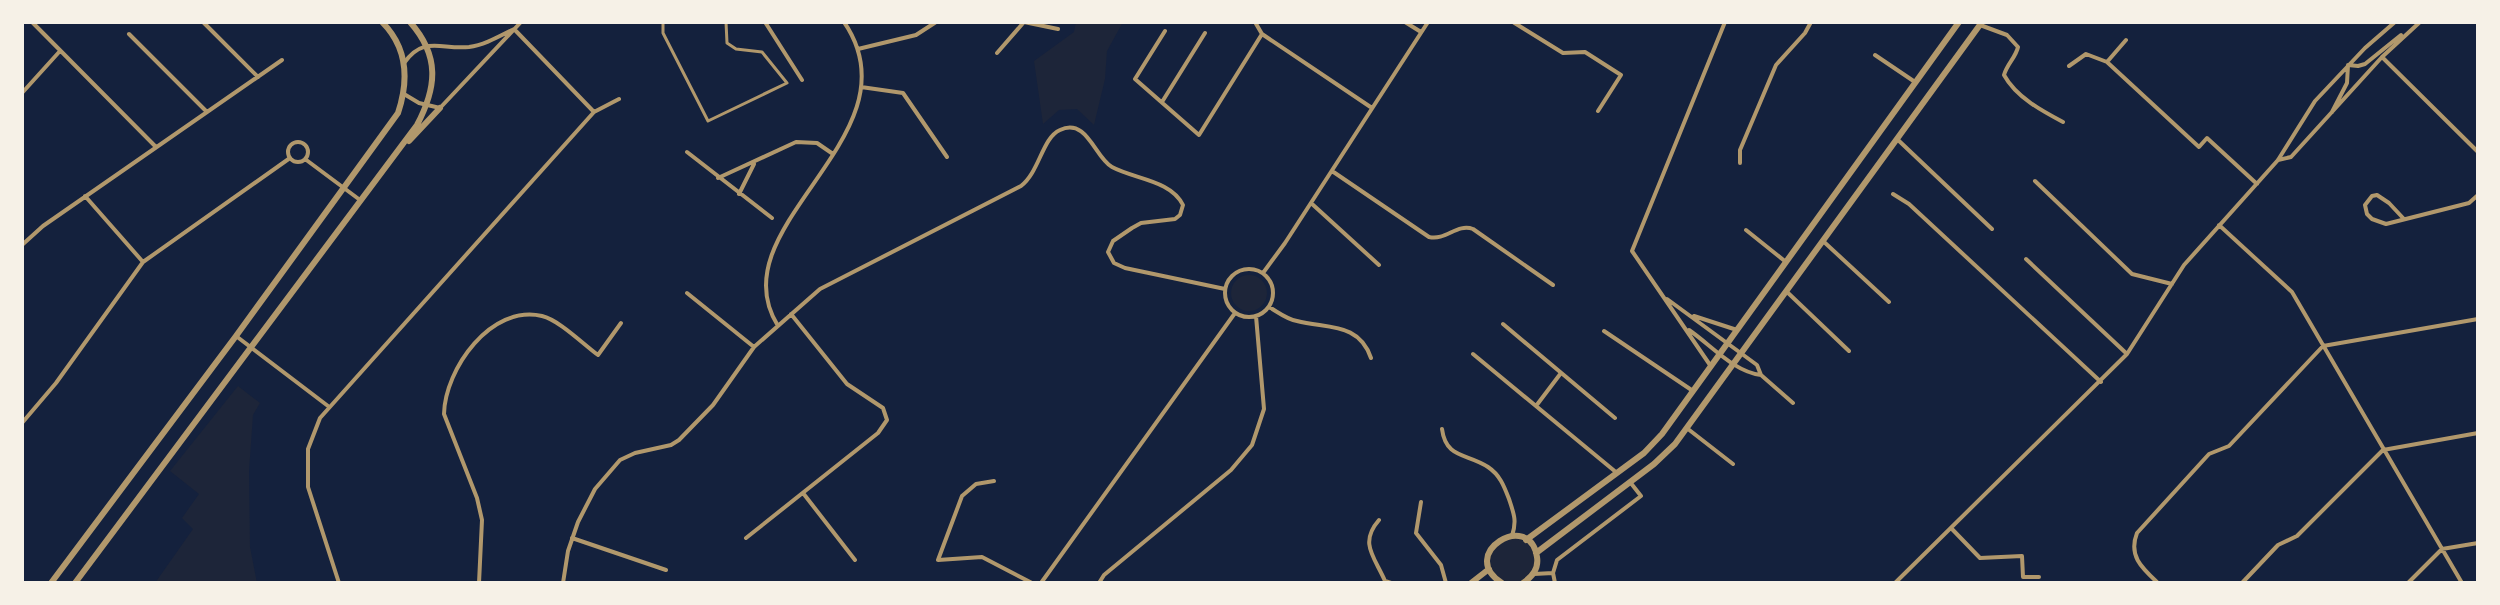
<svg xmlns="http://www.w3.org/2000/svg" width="2500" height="605" font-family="Arial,sans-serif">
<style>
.green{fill:#1d2539}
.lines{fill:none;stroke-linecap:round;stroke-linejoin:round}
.pedestrian{stroke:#b1986c;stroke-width:3}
.minor{stroke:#b1986c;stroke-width:4}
.tertiary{stroke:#b1986c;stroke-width:6}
</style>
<rect width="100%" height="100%" fill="#14213d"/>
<path class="green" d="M1076 22H1123L1107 51 1105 79 1094 125 1077 109 1059 110 1043 124 1034 61 1074 32Z
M1231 293a18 18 0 1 1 36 0a18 18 0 1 1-36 0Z
M238 386 260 403 253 415 249 471 250 547 257 583H155L193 529 182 518 199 494 170 471Z
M1489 561a23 23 0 1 1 46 0a23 23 0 1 1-46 0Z"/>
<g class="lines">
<path class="pedestrian" d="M663 22V33L708 121 787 83 762 52 736 49 727 43 726 22"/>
<path class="minor" d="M32 22 156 147
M203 22 258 77
M765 22 802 80
M1024 22 1058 29
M1255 22 1262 34 1372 108
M1405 22 1421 32
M1513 22 1563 53 1585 52 1621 75 1598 111
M1980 25 2007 35 2018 47C2016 57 2007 64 2004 75 2016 97 2042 111 2063 122
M514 29 594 112
M1165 31 1135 79 1199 135 1262 34
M129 34 207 112
M2126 40 2107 62 2199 147 2207 138 2257 184
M858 49 916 35 936 22
M997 53 1024 22
M1875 55 1915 82
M2382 57 2478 152
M404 63C424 35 441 50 469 47 484 45 498 37 512 30
M2069 66 2086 54 2107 62
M861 87 903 93 947 157
M22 93 60 51
M404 94 419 103 440 108 521 22
M1162 102 1205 33
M2332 112 2347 83 2348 65 2358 66 2365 64 2401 35
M1897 139 1992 229
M288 152a10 10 0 1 1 20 0a10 10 0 1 1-20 0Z
M687 152 772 218
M305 159 360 200
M2278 160 2291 157 2382 57 2420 22
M1740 163V150L1776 65 1805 33 1811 22
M1332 171 1429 237C1446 241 1457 223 1473 229L1553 285
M718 178 796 142 817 143 833 154
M2035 181 2132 274 2172 284
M739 194 754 164
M1893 194 1909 204 2101 382
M85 196 143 262
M1311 203 1379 265
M2403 218 2389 203 2377 195 2372 196 2365 205 2367 214 2372 219 2386 224 2469 203 2478 195
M2219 225 2292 292 2462 583
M1746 230 1786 262
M1823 241 1889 302
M22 245 43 226 282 60
M2026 259 2127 354
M1225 293a24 24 0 1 1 48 0a24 24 0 1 1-48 0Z
M1263 273 1285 243 1428 22
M1786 291 1849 351
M687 293 754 347
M1667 299 1757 365 1761 375 1793 403
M1269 307C1278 312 1286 319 1297 321 1327 329 1359 322 1371 358
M1694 316 1737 330
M1503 324 1615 418
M778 326C715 226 922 136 844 22
M1689 330C1711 345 1734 372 1761 375
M1604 331 1693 391
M236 336 328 406
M1473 354 1617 473
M1710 365 1632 251 1725 22
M1536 406 1561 373
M22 423 56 383 143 262 290 158
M1442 429C1446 459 1467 453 1488 467 1500 475 1504 486 1509 499 1514 514 1517 521 1512 536
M1688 429 1733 464
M994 481 976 484 962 496 938 560 982 557 1032 583
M803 493 855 560
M1421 502 1416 533 1441 565 1446 583
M1379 520C1359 543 1374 556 1385 581L1391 583
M1951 528 1980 558 2022 556 2023 577H2039
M572 538 666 570
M746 538 878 433 887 420 883 408 847 384 791 314
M1534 574 1553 573
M339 583 308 487V449L320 418 594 112 619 99
M479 583 482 520 477 498 444 414C445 369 491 304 542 316 559 320 583 344 598 355L621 323
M563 583 568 551 578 522 595 489 620 460 635 453 671 445 679 440 713 405 754 347 820 289 1021 186C1040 171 1042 138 1060 130 1087 117 1095 158 1112 167 1134 179 1171 180 1183 205L1180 215 1175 219 1141 223 1132 228 1113 241 1108 252 1114 263 1125 268 1225 289
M1041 583 1235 313
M1099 583 1104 575 1231 470 1252 445 1264 409 1256 316
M1555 583 1553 573 1557 560 1641 496 1630 482
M1895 583 2127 354 2184 265 2278 160 2315 101 2365 48 2395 22
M2158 583C2142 568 2128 556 2137 533L2209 454 2229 446 2323 346 2478 319
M2242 583 2278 545 2297 536 2383 450 2478 433
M2408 583 2442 549 2478 543"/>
<path class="tertiary" d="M409 141 440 108
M1526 540 1644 453 1662 434 1959 22
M1536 553 1654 464 1675 444 1982 22
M51 583 236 336 398 113C409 80 408 48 382 22
M75 583 417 125C437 87 440 56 410 22
M1471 583 1489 569
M1502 583C1456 554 1530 509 1537 557 1539 569 1532 577 1523 583"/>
</g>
<rect width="2500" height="605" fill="none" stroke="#f6f1e7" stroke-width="48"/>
</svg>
